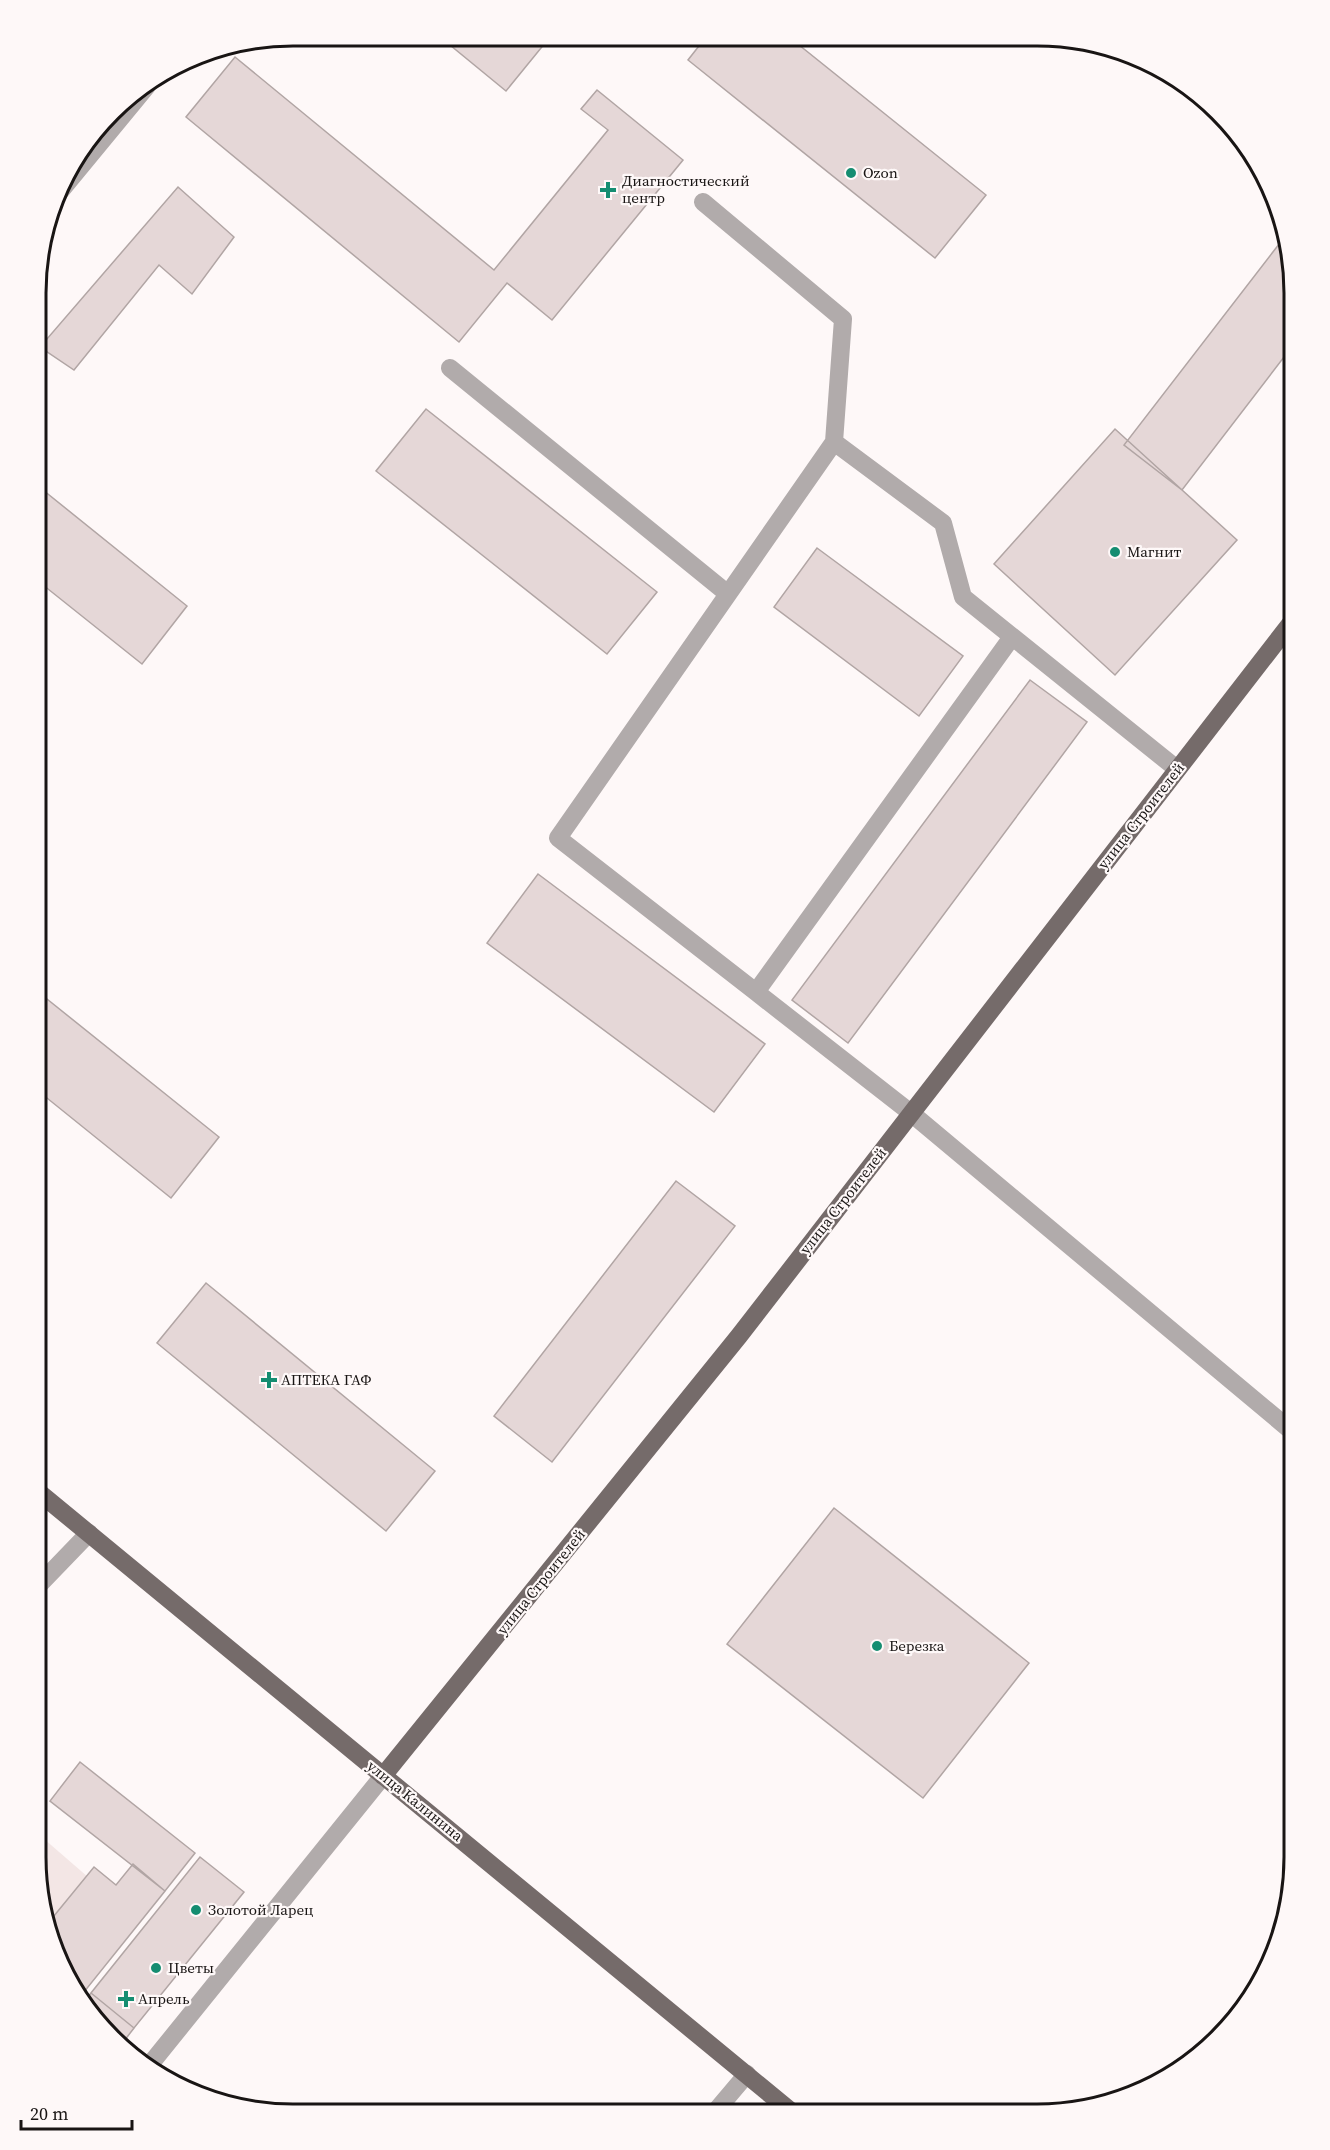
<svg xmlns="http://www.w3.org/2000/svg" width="1330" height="2150" font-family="'Source Serif 4',serif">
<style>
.built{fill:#f3e6e5}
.building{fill:#e5d7d7;stroke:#b1a5a4;stroke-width:1.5}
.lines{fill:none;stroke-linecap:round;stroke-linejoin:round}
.minor{stroke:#b1abab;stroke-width:18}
.major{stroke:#756b6a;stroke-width:18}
.poi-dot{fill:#158d71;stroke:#fef8f8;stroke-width:2}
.labels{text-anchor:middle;stroke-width:4.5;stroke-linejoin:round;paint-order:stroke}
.poi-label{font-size:15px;fill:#191514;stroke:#fef8f8;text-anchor:start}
.street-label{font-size:15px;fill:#191514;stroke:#fef8f8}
.rim{fill:none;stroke:#191514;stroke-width:3}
</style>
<rect width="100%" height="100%" fill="#fef8f8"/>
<path class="built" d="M36 1832 126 1910 70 1979 56 1954 36 1856Z"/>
<path class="building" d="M439 36 550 37 506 91Z
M706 37H789L986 195 935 258 688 60Z
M235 57 494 270 608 130 581 109 597 90 683 160 552 320 507 283 459 342 186 117Z
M178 187 234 237 192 294 159 265 74 370 40 347Z
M1283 239 1294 294V344L1182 490 1124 445Z
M426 409 657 592 607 654 376 471Z
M1115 429 1237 540 1115 675 994 564Z
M38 486 187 606 142 664 38 581Z
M817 548 963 656 919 716 774 607Z
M1030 680 1087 722 848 1043 792 1000Z
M538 874 765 1044 714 1112 487 943Z
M37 991 219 1137 171 1198 37 1090Z
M676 1181 735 1226 552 1462 494 1416Z
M206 1283 435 1471 386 1531 157 1343Z
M834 1508 1029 1663 923 1798 727 1644Z
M80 1762 195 1853 165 1891 50 1801Z
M200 1857 244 1892 134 2028 91 1993Z
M133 1864 165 1891 80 1997 56 1954 49 1922 94 1867 116 1885Z
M91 1993 134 2028 121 2045 89 2013 83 2003Z"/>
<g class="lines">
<path class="minor" d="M58 194 147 86
M703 202 843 319 834 442 943 523 963 597 1177 769
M450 368 728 594
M834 442 558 838 756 992 1012 637
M756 992 911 1113 1294 1433
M36 1588 89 1533
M148 2067 383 1776
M714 2113 747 2074"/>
<path class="major" d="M36 1490 793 2113
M383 1776 739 1336 1294 619"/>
</g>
<g class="poi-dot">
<circle cx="851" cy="173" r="6"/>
<path d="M605 181h6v6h6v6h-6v6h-6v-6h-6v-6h6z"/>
<circle cx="1115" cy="552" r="6"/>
<path d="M266 1371h6v6h6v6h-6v6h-6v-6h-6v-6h6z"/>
<circle cx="877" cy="1646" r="6"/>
<circle cx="196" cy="1910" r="6"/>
<circle cx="156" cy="1968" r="6"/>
<path d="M123 1990h6v6h6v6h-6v6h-6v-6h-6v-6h6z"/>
</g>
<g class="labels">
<g class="poi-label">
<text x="863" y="178">Ozon</text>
<text x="622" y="186">Диагностический<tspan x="622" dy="17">центр</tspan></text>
<text x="1127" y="557">Магнит</text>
<text x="281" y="1385">АПТЕКА ГАФ</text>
<text x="889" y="1651">Березка</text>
<text x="208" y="1915">Золотой Ларец</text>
<text x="168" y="1973">Цветы</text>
<text x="138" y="2004">Апрель</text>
</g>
<g class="street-label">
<text transform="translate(1141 816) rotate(-52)" y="5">улица Строителей</text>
<text transform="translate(843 1201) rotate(-52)" y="5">улица Строителей</text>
<text transform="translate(541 1582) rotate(-51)" y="5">улица Строителей</text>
<text transform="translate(415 1801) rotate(39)" y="5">улица Калинина</text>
</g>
</g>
<path d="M0 0H1330V2150H0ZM293 46H1037A247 247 0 0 1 1284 293V1857A247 247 0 0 1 1037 2104H293A247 247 0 0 1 46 1857V293A247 247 0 0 1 293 46Z" fill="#fef8f8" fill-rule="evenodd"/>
<path class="rim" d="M293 46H1037A247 247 0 0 1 1284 293V1857A247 247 0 0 1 1037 2104H293A247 247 0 0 1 46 1857V293A247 247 0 0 1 293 46Z"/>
<path d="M21 2120v9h111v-9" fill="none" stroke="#191514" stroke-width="3"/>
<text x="30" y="2120" font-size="18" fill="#191514" stroke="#fef8f8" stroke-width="4.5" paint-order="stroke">20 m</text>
</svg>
